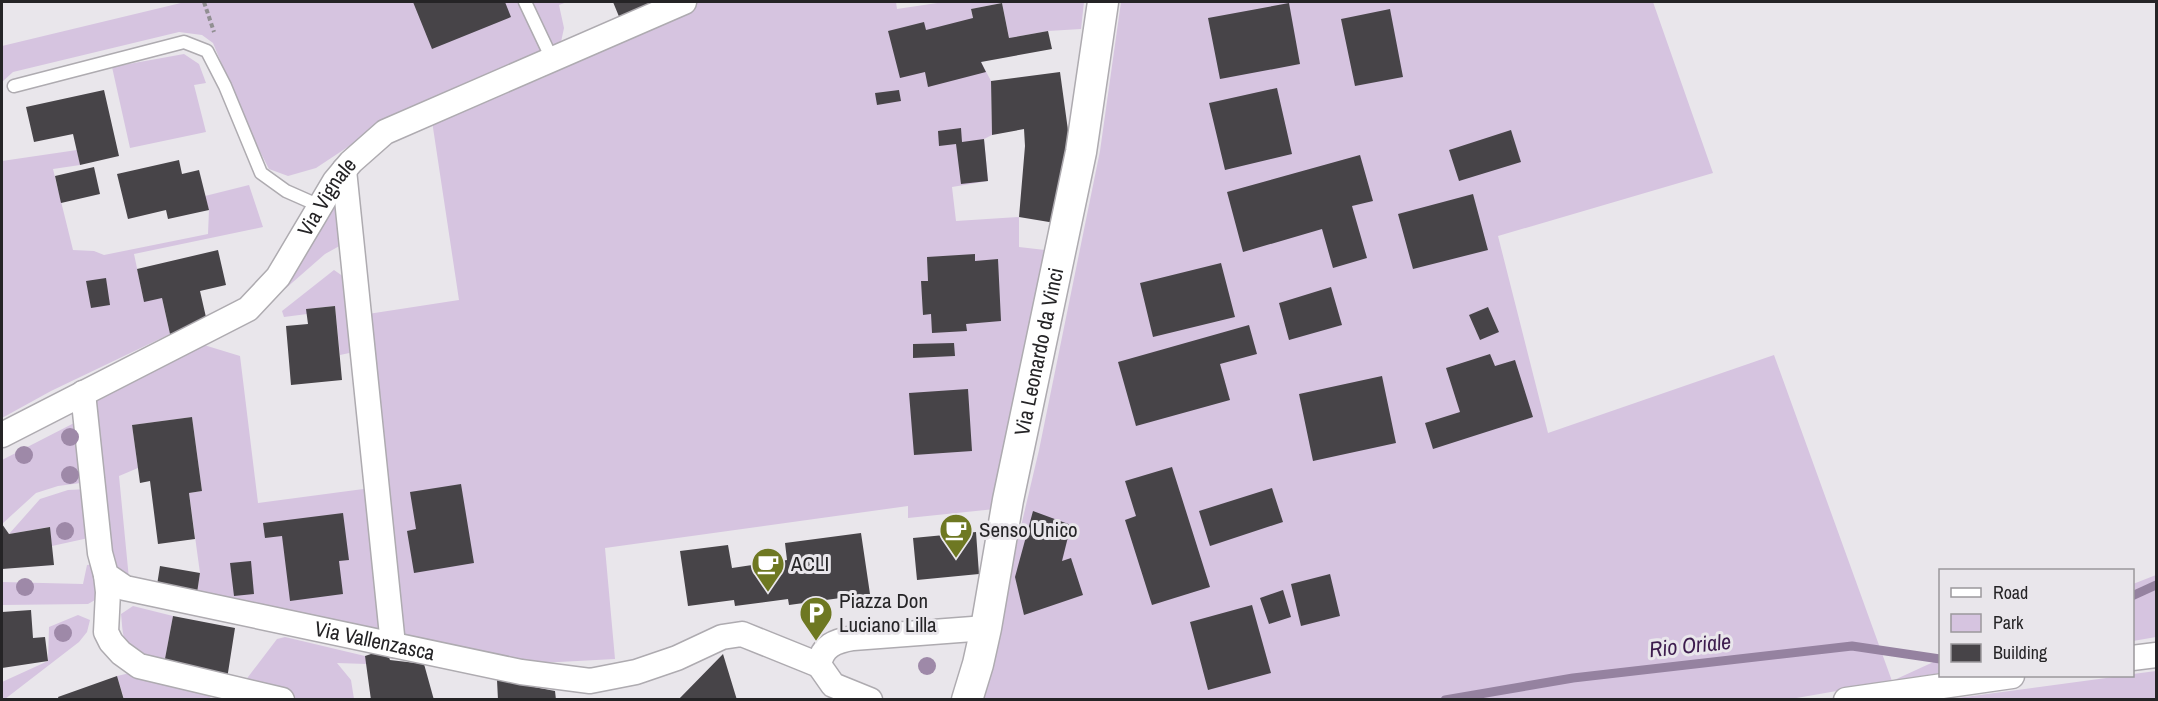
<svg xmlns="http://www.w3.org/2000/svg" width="2158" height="701" font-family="'Archivo Narrow',sans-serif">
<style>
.green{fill:#d6c4e0}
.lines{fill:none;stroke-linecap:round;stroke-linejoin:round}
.stream{stroke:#9582a0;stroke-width:9}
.building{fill:#474448}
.service-casing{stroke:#aeabb0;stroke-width:15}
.minor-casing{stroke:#aeabb0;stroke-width:27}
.tertiary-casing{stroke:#aeabb0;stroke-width:33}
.path{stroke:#918f92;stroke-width:4;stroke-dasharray:4.5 3;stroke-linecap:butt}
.service{stroke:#fff;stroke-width:12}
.minor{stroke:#fff;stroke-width:24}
.tertiary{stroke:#fff;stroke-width:30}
.tree{fill:#9e89a8}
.labels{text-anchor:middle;stroke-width:6;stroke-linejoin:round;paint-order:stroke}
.street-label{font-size:21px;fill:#252426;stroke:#e9e6eb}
.poi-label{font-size:21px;fill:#252426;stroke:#e9e6eb;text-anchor:start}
.water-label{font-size:22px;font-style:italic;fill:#3d1c4e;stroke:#e9e6eb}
</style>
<rect width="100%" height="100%" fill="#e9e6eb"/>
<path class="green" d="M185 2H567L559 5 564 28 561 42 529 61 378 127 316 168 288 176 269 169 250 132 213 43 202 35 179 32 13 72 2 82V46Z
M696 2H896L897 9 944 2H1084L1081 29 1048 31 1009 38 1002 3 971 9 981 62 991 81 992 135 984 139 988 181 952 187 956 221 1019 217V247L1045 250 995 509 908 518V506L605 548 615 659 521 664 399 636 368 314 459 300 432 121 543 78Z
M1121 2H1653L1713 173 1498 236 1548 433 1774 355 1892 681 1940 659V673L1785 700H980L1039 450 1100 151Z
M184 54 199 64 206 83 194 85 206 132 130 148 112 67Z
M77 150 80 165 53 169 73 250 94 251 104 255 208 234 209 210 205 196 249 185 263 227 134 254 144 301 162 298 170 334 51 391 2 418V161Z
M329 207 341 209 343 244 325 254 285 289Z
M334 270 347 279 354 352 340 355 335 306 307 309V314L284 317 282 311Z
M204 345 240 356 258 503 371 488 383 614 378 628 360 630 197 593 200 573 189 493 202 491 192 417 132 425 138 468 119 476 129 579 113 575 92 402Z
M78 421 88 482 58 486 36 493 2 524V460Z
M89 489 93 537 52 546 49 527 9 534 40 499 68 490Z
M95 564 102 596 88 604 2 605V582L83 584 87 565Z
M2156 575V637L2133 641V584Z
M133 606 173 616 164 664C151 660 129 653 124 638 122 631 122 622 121 614Z
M78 615 90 620 87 632 79 642 5 699H2V682L48 661 49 627Z
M285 637 365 656 367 664 337 663 351 680 354 699H298L276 690 245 681 277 639Z
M2156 671V699H1950L2121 676H2132L2133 674Z
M134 672 203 690 212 699H124L117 676Z"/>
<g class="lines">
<path class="stream" d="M2132 596 2156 585
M1445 700 1573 678 1852 646 1940 659"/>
</g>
<path class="building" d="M413 2H505L511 17 432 49Z
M613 2H653L654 4 620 19Z
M1002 3 1009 38 1048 31 1052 49 981 62 986 72 928 87 925 72 900 78 888 31 924 22 926 30 973 18 971 9Z
M1289 3 1300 64 1220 79 1208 18Z
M1390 9 1403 77 1355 86 1341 19Z
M1060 72 1070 145 1055 223 1019 217 1025 146 1024 129 992 135 991 81Z
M1277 88 1292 154 1225 170 1209 103Z
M104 90 119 156 80 165 73 134 34 142 26 107Z
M899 90 901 101 877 105 875 93Z
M961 128 962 142 984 139 988 181 961 184 956 144 939 146 938 131Z
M1511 130 1521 162 1459 181 1449 150Z
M1360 155 1373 201 1352 206 1367 258 1333 268 1322 229 1243 252 1227 192Z
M179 160 182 174 199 170 209 210 168 219 166 210 128 219 117 174Z
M94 167 100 194 61 203 55 176Z
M1473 194 1488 250 1413 269 1398 214Z
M218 250 226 285 200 291 208 326 170 334 162 298 144 302 137 269Z
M975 254V261L998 259 1001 321 966 324 967 331 932 333 931 314 923 315 921 281H928L927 257Z
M1221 263 1235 317 1153 337 1140 283Z
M106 278 110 305 91 308 86 281Z
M1331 287 1342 325 1289 340 1279 303Z
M335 306 342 380 291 385 286 326 308 324 306 309Z
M1488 307 1499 332 1480 340 1469 315Z
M1249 325 1257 354 1220 364 1230 400 1136 426 1118 362Z
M954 343 955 356 913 358V344Z
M1490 354 1495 366 1515 360 1533 417 1433 449 1425 423 1460 412 1446 368Z
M1382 376 1396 443 1313 461 1299 394Z
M968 389 972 451 914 455 909 393Z
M192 417 202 491 189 493 195 539 158 544 150 481 140 483 132 425Z
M1172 467 1210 587 1152 605 1125 520 1136 516 1125 481Z
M461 484 474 563 414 573 407 531 416 529 410 492Z
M1272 488 1283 522 1210 546 1199 511Z
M1033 511 1071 525 1062 561 1071 558 1083 595 1024 615 1015 577Z
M343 513 349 560 339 561 343 594 290 601 282 536 265 538 263 523Z
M2 524 9 534 50 527 54 565 2 569Z
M976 532 979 574 917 580 913 538Z
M861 533 870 594 789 605 788 599 735 606 734 600 688 606 680 551 728 545 732 568 787 560 785 543Z
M251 561 254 594 234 596 230 563Z
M160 566 200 573 197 593 157 585Z
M1330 574 1340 616 1301 626 1291 584Z
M1283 590 1291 617 1269 624 1260 598Z
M1252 605 1271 673 1208 690 1190 622Z
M31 610 33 638 45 637 48 661 2 668V612Z
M173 616 235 628 227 679 164 664Z
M386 649 390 660 424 664 434 700H371L365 656Z
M723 654 737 700H678Z
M117 676 124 700H59L58 697Z
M497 680 555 691 556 700H498Z"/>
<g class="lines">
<g class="service-casing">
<path id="service" d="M525 2 552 59
M14 86 184 42 207 51 225 86 261 173 286 191 320 206"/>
</g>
<g class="minor-casing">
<g id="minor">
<path d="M344 170 393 645"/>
<path id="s1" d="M83 393 100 553 106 575 125 588 521 672 590 681 636 672 677 658 722 637 742 634 819 665"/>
<path id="s2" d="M2 435 248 309 278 277 335 181 351 162 385 132 684 2"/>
<path d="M106 575 108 592 106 632 111 642 121 653 139 666 282 700"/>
<path d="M2132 658 2156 655"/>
<path d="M870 700 833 685 819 665C822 646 835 641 853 638L986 628"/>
<path d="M1846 700 2012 676"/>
</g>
</g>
<g class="tertiary-casing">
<g id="tertiary">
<path id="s3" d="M967 700 978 664 986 628 1008 500 1081 152 1103 2"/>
</g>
</g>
<path class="path" d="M204 2 214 32"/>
<use href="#service" class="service"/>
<use href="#minor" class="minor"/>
<use href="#tertiary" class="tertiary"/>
</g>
<g class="tree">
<circle cx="70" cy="437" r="9"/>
<circle cx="24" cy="455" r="9"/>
<circle cx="70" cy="475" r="9"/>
<circle cx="65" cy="531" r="9"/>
<circle cx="25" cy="587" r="9"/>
<circle cx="63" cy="633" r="9"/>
<circle cx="927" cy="666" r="9"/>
</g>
<defs>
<g id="cafe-pin" transform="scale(1.725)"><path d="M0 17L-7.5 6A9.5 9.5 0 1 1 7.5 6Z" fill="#6e7822" stroke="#e9e6eb"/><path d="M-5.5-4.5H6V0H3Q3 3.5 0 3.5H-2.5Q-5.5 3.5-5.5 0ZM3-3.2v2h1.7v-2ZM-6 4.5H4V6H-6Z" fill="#fff"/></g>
<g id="parking-pin" transform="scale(1.725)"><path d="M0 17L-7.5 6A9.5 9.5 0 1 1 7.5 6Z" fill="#6e7822" stroke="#e9e6eb"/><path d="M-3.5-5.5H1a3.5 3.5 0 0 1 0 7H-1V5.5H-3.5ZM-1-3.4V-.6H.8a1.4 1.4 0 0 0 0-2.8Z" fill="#fff"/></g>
</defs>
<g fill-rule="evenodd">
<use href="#cafe-pin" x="956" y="530"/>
<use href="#cafe-pin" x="768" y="564"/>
<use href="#parking-pin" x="816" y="613"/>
</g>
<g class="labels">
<g class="street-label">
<text dy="7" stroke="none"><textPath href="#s2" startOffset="414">Via Vignale</textPath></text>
<text dy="7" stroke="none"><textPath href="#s3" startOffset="356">Via Leonardo da Vinci</textPath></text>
<text dy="7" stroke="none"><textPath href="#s1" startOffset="462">Via Vallenzasca</textPath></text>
</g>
<g class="poi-label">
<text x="979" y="537">Senso Unico</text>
<text x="791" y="571">ACLI</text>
<text x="839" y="608">Piazza Don<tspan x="839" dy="24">Luciano Lilla</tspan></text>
</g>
<g class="water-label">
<text transform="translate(1690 645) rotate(-6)" y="8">Rio Oriale</text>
</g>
</g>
<rect width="2158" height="701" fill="none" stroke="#252426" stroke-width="6"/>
<rect x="1939" y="569" width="195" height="108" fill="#e9e6eb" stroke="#9b989c" stroke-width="1.5"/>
<rect x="1951" y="588" width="30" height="9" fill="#ffffff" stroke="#9b989c" stroke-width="1.5"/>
<text x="1993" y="599" font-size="18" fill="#252426">Road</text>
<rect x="1951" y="614" width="30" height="18" fill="#d6c4e0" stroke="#9b989c" stroke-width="1.5"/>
<text x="1993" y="629" font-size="18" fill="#252426">Park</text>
<rect x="1951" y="644" width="30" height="18" fill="#474448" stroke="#9b989c" stroke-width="1.5"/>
<text x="1993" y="659" font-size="18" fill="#252426">Building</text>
</svg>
